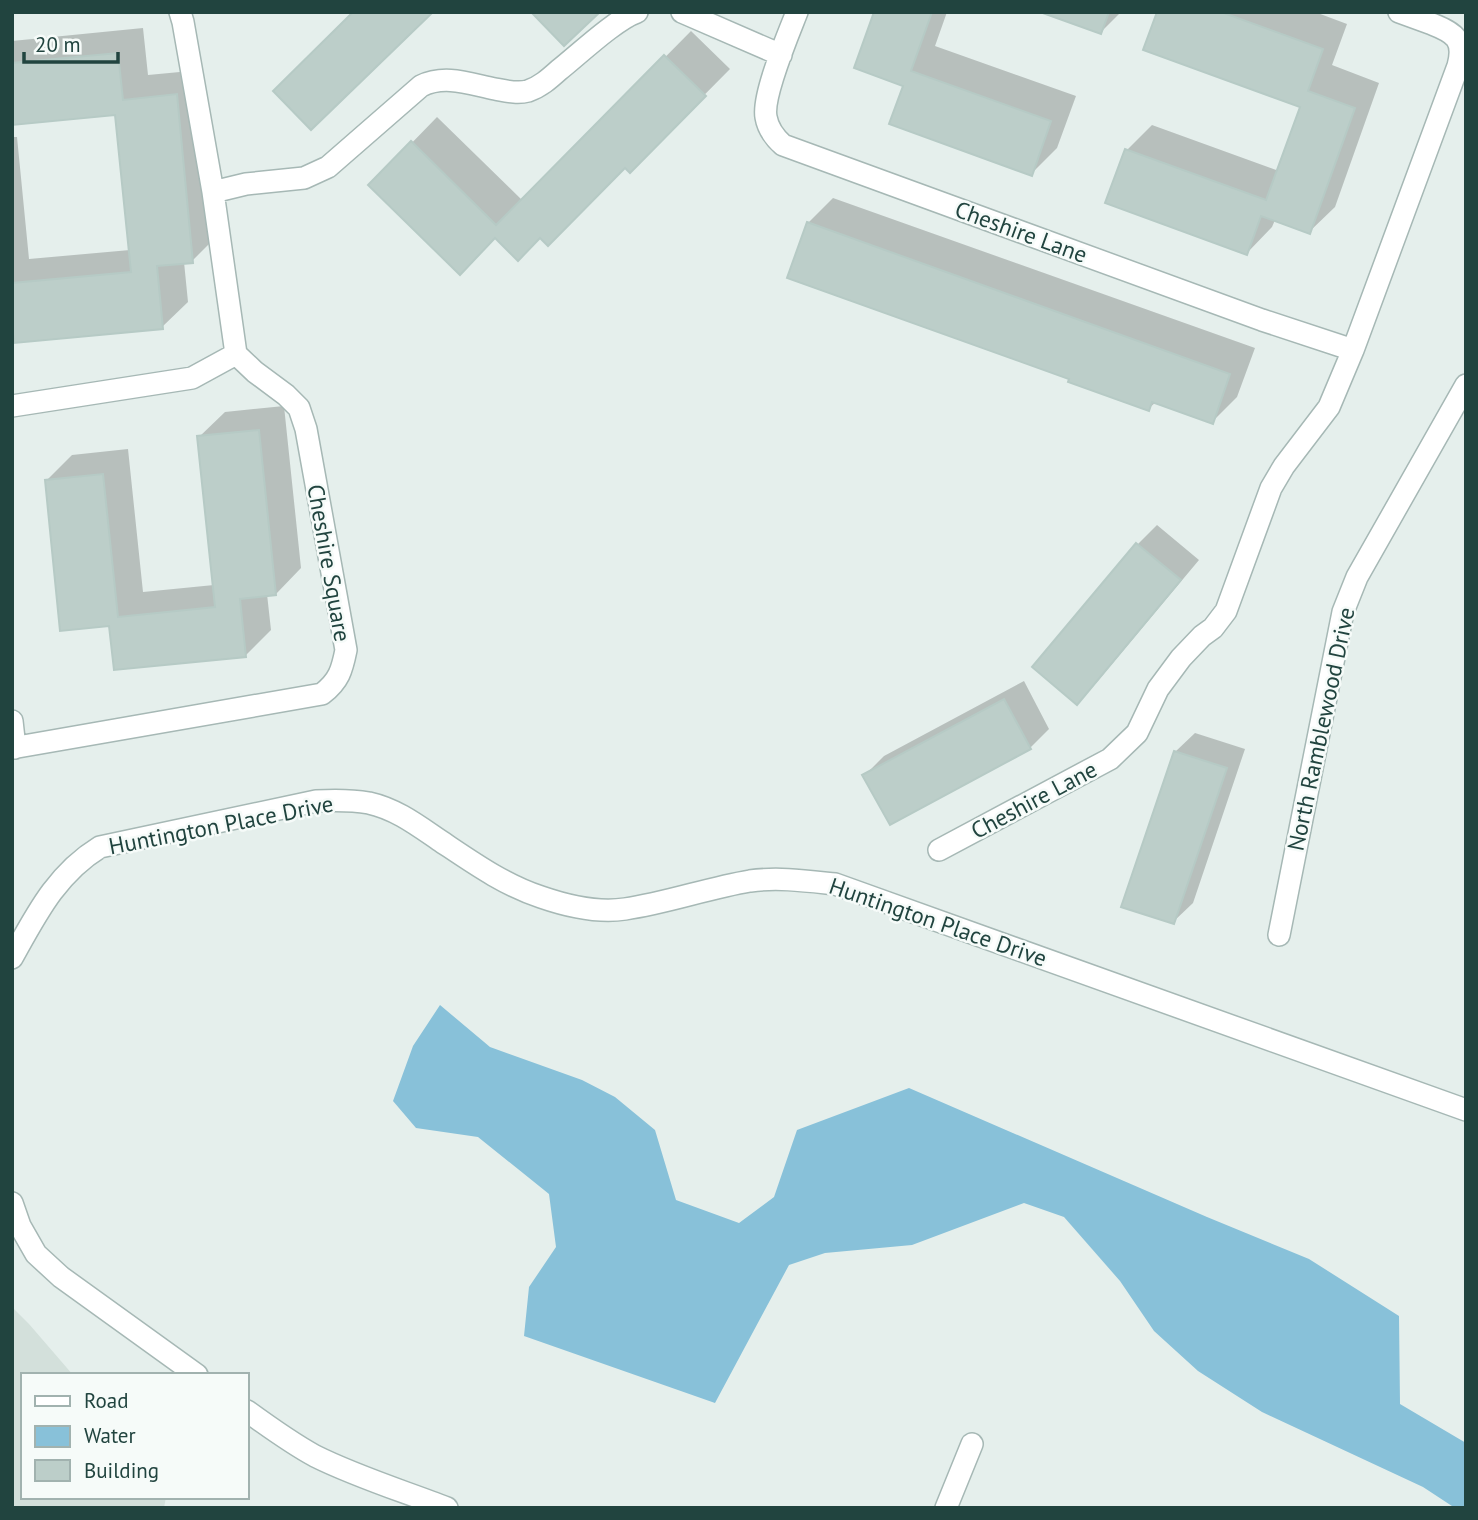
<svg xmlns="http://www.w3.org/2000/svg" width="1478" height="1520" font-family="'PT Sans',sans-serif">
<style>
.built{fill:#d3e0db}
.water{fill:#88c1d9}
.shadow{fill:#0003}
.building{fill:#bccec9;stroke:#b6cac5;stroke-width:2}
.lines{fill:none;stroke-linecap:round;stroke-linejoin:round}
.minor-casing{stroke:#a6b8b5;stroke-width:24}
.minor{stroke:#fff;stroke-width:21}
.labels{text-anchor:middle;stroke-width:5;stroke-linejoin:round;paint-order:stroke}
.street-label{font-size:23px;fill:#21443f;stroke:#f6fbf9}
</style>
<rect width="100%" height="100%" fill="#e5efec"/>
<path class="built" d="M12 1307 29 1324 73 1375H23V1497H166L164 1508H12Z"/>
<path class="water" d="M440 1005 490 1047 582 1080 615 1097 655 1130 676 1200 739 1223 774 1197 797 1130 909 1088 1207 1217 1309 1259 1399 1316 1400 1404 1466 1443V1508H1455L1423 1487 1262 1412 1198 1371 1154 1331 1120 1281 1064 1217 1024 1203 912 1245 825 1253 789 1265 715 1403 524 1336 529 1287 556 1247 549 1194 478 1137 416 1128 393 1101 413 1046Z"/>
<path class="shadow" d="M876 12H947L935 46 1076 96 1057 148 1031 174 905 85Z
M1045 12H1121L1101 32Z
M1158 12H1315L1347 24 1332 65 1379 83 1335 207 1309 232 1275 220 1272 227 1247 253 1127 150 1152 125 1279 171 1302 105Z
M143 28 148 75 201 70 217 236 192 261 184 262 188 302 162 327 12 309V137H17L29 259 130 250 117 113 12 123V41Z
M691 31 730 69 630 170 625 166 540 236H496L371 185 437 117 523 201Z
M833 198 1255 348 1237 397 1212 422 1156 402 1148 409 1071 378 808 223Z
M284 406 301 568 276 594H267L271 630 245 656 111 624 47 480 72 455 128 449 143 592 214 585 199 437 225 412Z
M1157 525 1199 560 1096 683 1077 702 1035 667 1138 544Z
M1024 681 1049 729 1030 748 865 775 884 756Z
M1195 733 1245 749 1193 903 1173 922 1175 752Z"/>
<path class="building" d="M353 12H433L311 130 273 91Z
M531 12H600L564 46Z
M874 12H932L911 71 1051 121 1032 176 889 124 903 86 854 68Z
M1040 12H1109L1101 34Z
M1157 12H1221L1323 49 1308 91 1355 108 1310 234 1261 216 1247 255 1105 203 1125 149 1266 200 1300 107 1143 50Z
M118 53 123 100 177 94 193 263 157 266 163 329 14 343 12 323V283L131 272 115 115 12 125V63Z
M664 55 706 96 630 173 625 168 548 246 540 238 518 261 495 238 460 275 368 185 411 141 496 225Z
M807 222 1230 374 1213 424 1152 402 1149 411 1068 382 1069 379 787 278Z
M259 430 276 595 240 599 246 657 114 670 109 626 60 631 45 480 103 474 118 617 215 607 197 436Z
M1136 543 1181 580 1077 705 1032 667Z
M1004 699 1031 749 890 825 862 775Z
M1174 751 1227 768 1174 924 1121 907Z"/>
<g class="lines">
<g class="minor-casing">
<path id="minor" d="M682 12 781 55
M797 12C788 35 762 96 766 117 768 129 774 137 783 145L1262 320 1353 350
M213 192 246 184 304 178 328 167 421 86C445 74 470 84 495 89 506 91 517 94 528 91 540 87 549 79 559 70 578 55 616 19 637 12
M12 406 192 378 236 354
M12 721 15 748
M12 748 322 694C339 681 342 670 346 650L306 429 299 408 286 395 255 372 236 354 213 192 183 22 180 12
M939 850 1110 759 1137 733 1158 689 1181 658 1202 636 1213 628 1226 611 1271 488 1284 466 1329 407 1353 350 1458 66C1465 40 1455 33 1432 24 1421 20 1410 16 1399 12
M1279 935 1343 612 1357 577 1466 385
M12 958C36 915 56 874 100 847L316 801C333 800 352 800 369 803 396 809 417 825 439 840 472 862 504 885 541 897 567 906 599 913 625 909 667 903 708 888 750 881 778 877 807 881 835 884L1466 1110
M12 1203 20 1226 36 1254 61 1277 197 1375
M247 1411C269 1427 291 1443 315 1456 357 1477 403 1491 447 1508
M946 1508 972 1444"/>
</g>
<use href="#minor" class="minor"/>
</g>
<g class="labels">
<g class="street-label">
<text transform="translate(1021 232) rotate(20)" y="8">Cheshire Lane</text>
<text transform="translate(329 563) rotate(80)" y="8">Cheshire Square</text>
<text transform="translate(1321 729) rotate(-78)" y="8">North Ramblewood Drive</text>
<text transform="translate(1034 800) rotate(-28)" y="8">Cheshire Lane</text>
<text transform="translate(221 825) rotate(-11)" y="8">Huntington Place Drive</text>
<text transform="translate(938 922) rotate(19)" y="8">Huntington Place Drive</text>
</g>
</g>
<rect width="1478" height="1520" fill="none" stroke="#21443f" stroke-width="28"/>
<rect x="21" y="1373" width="228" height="126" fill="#f6fbf9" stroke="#a1b2af" stroke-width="2"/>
<rect x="35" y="1396" width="35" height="10" fill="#ffffff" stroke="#a1b2af" stroke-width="2"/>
<text x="84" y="1408" font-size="21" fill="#21443f">Road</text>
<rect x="35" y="1426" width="35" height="21" fill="#88c1d9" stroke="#a1b2af" stroke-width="2"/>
<text x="84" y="1443" font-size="21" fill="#21443f">Water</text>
<rect x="35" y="1460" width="35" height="21" fill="#bccec9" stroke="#a1b2af" stroke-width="2"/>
<text x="84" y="1478" font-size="21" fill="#21443f">Building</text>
<path d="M24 52v10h94v-10" fill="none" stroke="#21443f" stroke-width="3.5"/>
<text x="35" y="52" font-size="21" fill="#21443f" stroke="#f6fbf9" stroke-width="5" paint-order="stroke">20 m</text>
</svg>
